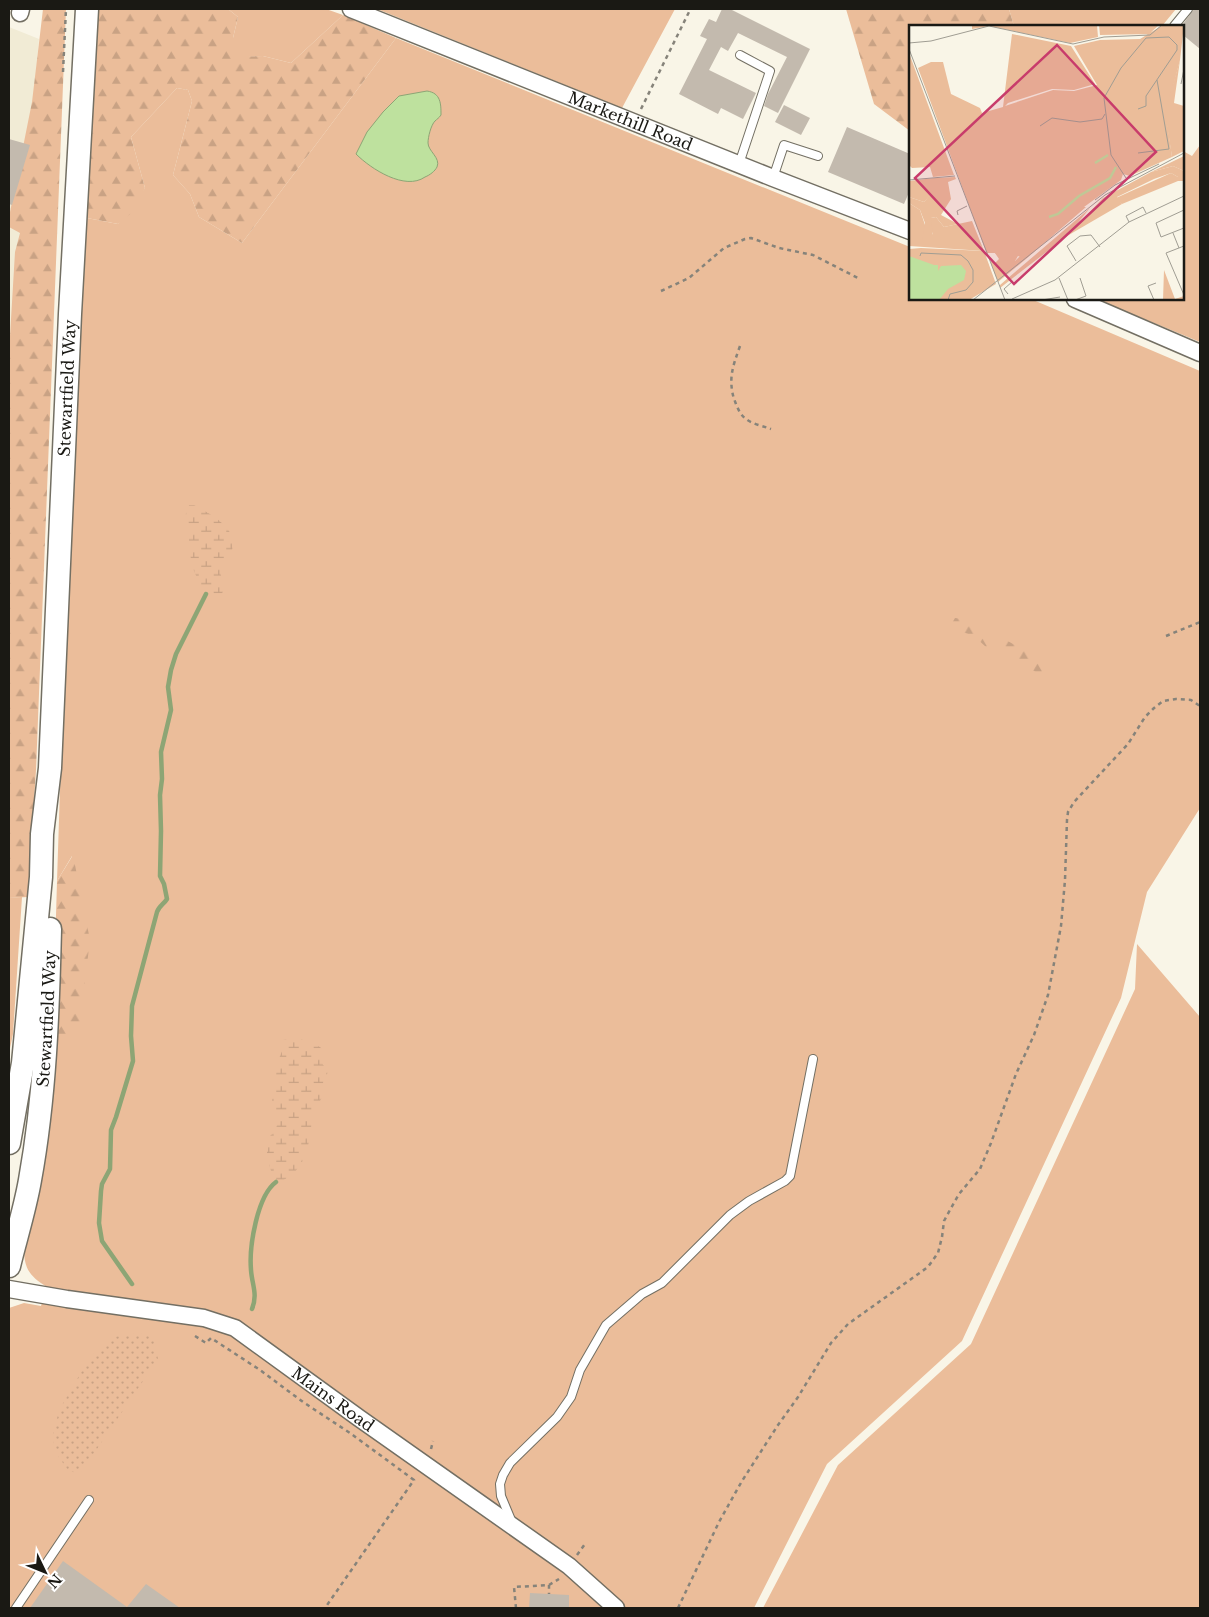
<svg xmlns="http://www.w3.org/2000/svg" width="1209" height="1617" font-family="'Libre Baskerville',serif">
<style>
.built{fill:#f1ebd5}
.grass{fill:#ebbd9a}
.forest{fill:url(#forest-firs)}
.wetland{fill:url(#wetland-marsh)}
.park{fill:url(#park-dots)}
.water{fill:#bee19e;stroke:#8da575}
.lines{fill:none;stroke-linecap:round;stroke-linejoin:round}
.stream{stroke:#8da575;stroke-width:4.5}
.building{fill:#c3baae}
.lane-casing{stroke:#736f63;stroke-width:10}
.street-casing{stroke:#736f63;stroke-width:19}
.secondary-casing{stroke:#736f63;stroke-width:25}
.path{stroke:#86837a;stroke-width:2.5;stroke-dasharray:4 4;stroke-linecap:butt}
.lane{stroke:#fff;stroke-width:8}
.street{stroke:#fff;stroke-width:16}
.secondary{stroke:#fff;stroke-width:22}
.labels{text-anchor:middle;stroke-width:4;stroke-linejoin:round;paint-order:stroke}
.street-label{font-size:16px;fill:#1a1914;stroke:#fff}
.inset-river{fill:none;stroke:#bee19e;stroke-width:2.5}
.inset-road{fill:none;stroke:#a09d93;stroke-width:1}
.view{fill:#c83c6b;fill-opacity:0.15;stroke:#c83c6b;stroke-width:2.5}
.inset-edge{fill:none;stroke:#1a1914;stroke-width:2.5}
</style>
<defs>
<pattern id="forest-firs" width="22" height="20" patternUnits="userSpaceOnUse" patternTransform="scale(1.25)"><rect width="22" height="20" fill="#ebbd9a"/><path d="M5 1l3.5 6h-7zM16 11l3.5 6h-7z" fill="#c9a284"/></pattern>
<pattern id="wetland-marsh" width="20" height="14" patternUnits="userSpaceOnUse" patternTransform="scale(1.25)"><rect width="20" height="14" fill="#ebbd9a"/><path d="M1 5h8M5 5V1M11 12h8M15 12V8" fill="none" stroke="#c9a284"/></pattern>
<pattern id="park-dots" width="8" height="8" patternUnits="userSpaceOnUse" patternTransform="scale(1.25)"><rect width="8" height="8" fill="#ebbd9a"/><path d="M2 2h.1M6 6h.1" fill="none" stroke="#c9a284" stroke-width="1.8" stroke-linecap="round"/></pattern>
</defs>
<rect width="100%" height="100%" fill="#f9f5e7"/>
<path class="built" d="M9 27 39 39 9 390Z"/>
<path class="grass" d="M228 9H326L343 15 291 63 263 56 233 58V38L238 17Z
M377 9H675L622 108Z
M1009 9H1176L1162 26H1014Z
M396 38 910 247V299H1031L1200 371V808L1147 892 1121 998 962 1341 827 1464 754 1608H9V1308L24 1303 41 1306 47 1287C29 1276 24 1268 24 1248L72 856 57 881 67 576 87 218 118 224 145 188 131 137 177 88 188 90 192 101 173 175 190 194 199 217 242 243Z
M1200 145V342L1096 299H1183V151L1192 156Z
M22 897 13 1034 9 1053V898Z
M1137 944 1200 1017V1608H763L838 1465 971 1344 1135 989Z"/>
<path class="forest" d="M43 9H66L36 770 28 897 9 898V353L15 252 20 233 9 227V217L32 102Z
M95 9H228L238 17 233 38 234 57 263 56 291 63 343 15 396 38 242 243 199 217 190 194 173 175 192 101 188 90 177 88 131 137 145 188 134 211 118 224 87 218Z
M846 9H1009L1014 26H910V131L874 104Z
M955 618 964 619 983 634 992 637 1004 639 1037 657 1051 662 1042 676 999 649 986 647 974 636 957 630 951 625Z
M73 855 90 940 79 1029 52 1053 57 881Z"/>
<path class="wetland" d="M189 505H194C210 514 239 528 232 550 230 557 223 561 221 567 217 580 231 579 220 597L211 596 206 594 202 590 192 566 189 546V532L185 520 186 513Z
M296 1037 320 1047 324 1051 321 1059 323 1065 326 1066 328 1072 323 1082C328 1098 318 1099 314 1112 308 1142 310 1170 277 1183L276 1182 272 1183V1174L267 1158V1150L270 1136 275 1131 277 1125 272 1100 275 1086 277 1063 283 1049V1040Z"/>
<path class="park" d="M139 1333 154 1338 158 1359 82 1471 76 1473 68 1470 58 1456 54 1445 53 1434 56 1427 58 1412 90 1357 113 1337Z"/>
<path class="water" d="M427 91C441 93 441 104 441 115 439 118 437 119 435 121 431 125 428 137 428 143 428 151 441 158 437 167 435 171 430 175 425 177 405 191 371 169 356 154L367 132 383 112 399 96Z"/>
<g class="lines">
<path class="stream" d="M132 1284 102 1241 99 1223 101 1191 102 1184 110 1169 111 1130 116 1117 133 1061 131 1036 132 1006 157 912C159 906 164 904 167 899L164 884 160 876 161 831 160 795 162 779 161 752 171 710 168 687 171 670 176 654 206 594
M252 1309C258 1294 252 1285 251 1270 249 1247 257 1196 276 1182"/>
</g>
<path class="building" d="M722 9H730L810 49 778 113 764 106 768 94 787 57 738 33 728 51 721 47 709 70 756 93 743 119 721 108 718 114 679 94 707 39 700 36 709 19 716 22Z
M1194 9H1200V49L1183 35V24Z
M784 105 810 118 801 135 775 122Z
M847 127 910 154V190L904 204 828 172Z
M9 139 30 145 12 205 9 204Z
M63 1561 127 1607 146 1584 180 1608H30Z
M530 1593 569 1595V1608H529Z"/>
<g class="lines">
<g class="lane-casing">
<path id="lane" d="M1174 26 1188 9
M739 164 770 71 740 55
M773 178 784 145 818 156
M511 1520 501 1496 500 1484 503 1475 510 1463 557 1417 571 1397 580 1370 606 1325 642 1294 662 1283 730 1215 749 1201 785 1181 790 1176 813 1059
M16 1608 89 1500"/>
</g>
<g class="street-casing">
<g id="street">
<path id="s1" d="M351 9 773 178 910 231"/>
<path d="M20 13 21 9"/>
<path d="M1075 299 1200 353"/>
<path id="s2" d="M9 1289 67 1299 204 1318 235 1328 359 1418 569 1566 616 1608"/>
</g>
</g>
<g class="secondary-casing">
<g id="secondary">
<path id="s3" d="M9 1143 23 1063 41 877 42 834 50 768 70 314 87 9"/>
<path id="s4" d="M9 1266C16 1237 25 1209 30 1180 45 1097 48 1013 50 929"/>
</g>
</g>
<path class="path" d="M63 72 66 9
M641 109 689 12
M661 291 689 278 724 248 745 239 751 238 779 248 813 255 858 278
M740 346C733 366 728 378 734 399 737 406 739 414 746 419 752 424 763 426 771 429
M1166 636 1200 622
M195 1336 206 1343 211 1338 260 1370 303 1402 350 1433 414 1480 325 1608
M431 1449 433 1441
M577 1555 585 1544
M549 1585 559 1579
M516 1608 514 1587 549 1585V1594
M678 1608 719 1522 742 1481 778 1425 798 1397 831 1343 848 1324 928 1267 938 1253 942 1237 944 1221 951 1208 959 1194 980 1169 991 1143 1016 1074 1034 1035 1048 995 1061 926 1065 880 1067 820 1068 812 1074 802 1128 744 1145 717 1154 708 1163 701 1176 699 1191 700 1200 706"/>
<use href="#lane" class="lane"/>
<use href="#street" class="street"/>
<use href="#secondary" class="secondary"/>
</g>
<g class="labels">
<g class="street-label">
<text dy="6" stroke="none"><textPath href="#s1" startOffset="301">Markethill Road</textPath></text>
<text dy="6" stroke="none"><textPath href="#s3" startOffset="758">Stewartfield Way</textPath></text>
<text dy="6" stroke="none"><textPath href="#s4" startOffset="251">Stewartfield Way</textPath></text>
<text dy="6" stroke="none"><textPath href="#s2" startOffset="351">Mains Road</textPath></text>
</g>
</g>
<g transform="translate(909 25)">
<rect width="275" height="275" fill="#f9f5e7"/>
<path d="M63 0H188L189 12 161 18 80 1 63 4ZM190 0H250L240 9 191 10ZM254 0H275L271 35 257 88 263 132 221 151 214 149 212 155 175 182H177L117 234 109 231 106 236H98L75 221 9 43 22 37H34L42 69 71 83 73 88 94 82 103 9 162 21 186 59 165 65 143 64 99 78 96 81 144 65 165 66 188 60 165 21 191 15 231 14ZM0 28 7 47 45 150 24 152 21 142 3 143 0 140ZM264 141 275 146V156H269V152L262 148 245 154 208 172 213 179 158 211 194 173 242 147ZM25 153 26 165 15 177 0 172V156ZM0 178 11 185 20 212 24 209 20 201 22 193 27 192 35 202 63 196 75 226 0 221ZM255 245 266 274 275 271V275H254Z" fill="#ebbd9a"/>
<path d="M271 35 265 78 275 81V126L263 132 256 87ZM275 131V146L264 141 242 147ZM262 148 269 152V156L213 179 207 173ZM46 152 47 154 39 157 42 174 32 190 49 199 35 202 27 192 22 193 24 212H20V216H13L16 198 11 185 0 178V172L15 177 25 165V153ZM181 183 158 211 91 263V260ZM106 218V230L98 236H106L112 230 117 234 89 257 81 236 86 238 90 234 86 228H78L75 221Z" fill="#ebbd9a"/>
<path d="M12 223 75 226 87 259 60 275H0V224Z" fill="#ebbd9a"/>
<path d="M0 231 25 240 24 245 25 240H29V246L32 241 52 240 57 246 55 255 39 264 30 275H0Z" fill="#bee19e"/>
<path class="inset-river" d="M186 138 199 130M140 192 149 189 170 171 201 153 207 142"/>
<path class="inset-road" d="M0 18 22 16 80 1 164 19 195 12 241 10 253 0M0 24 96 275M272 59 275 44M131 101 143 93 171 97 193 94 196 89M229 128 260 124 248 55M217 153 202 130 195 73 212 43 237 13 260 12 268 20V25L237 71V81L229 84M0 155 46 151M186 175 206 160 250 139M275 185 247 198 252 212 275 203M49 190 48 186 58 181M220 197 217 191 234 182 237 188M264 208 270 223M275 221 257 228 275 270M11 231 12 228 52 230 59 236 64 245V257L57 265 41 269 39 275M167 236 158 221 171 211 182 210 191 222M150 253 159 275M99 269 95 264 104 256M103 274 146 255 220 197 275 171M64 275 196 170 275 128M133 275 151 272M166 275 177 271 171 253M245 275 239 261 247 258"/>
<path class="view" d="M148 20 247 127 105 259 6 153Z"/>
<rect width="275" height="275" class="inset-edge"/>
</g>
<rect width="1209" height="1617" fill="none" stroke="#1a1914" stroke-width="20"/>
<g transform="translate(45 1572) rotate(133)" stroke="#ffffff" stroke-width="4" paint-order="stroke">
<path d="M0-4L9 19L0 12L-9 19Z" fill="#1a1914"/>
<text y="-8" font-size="14" font-weight="bold" text-anchor="middle" fill="#1a1914">N</text>
</g>
</svg>
